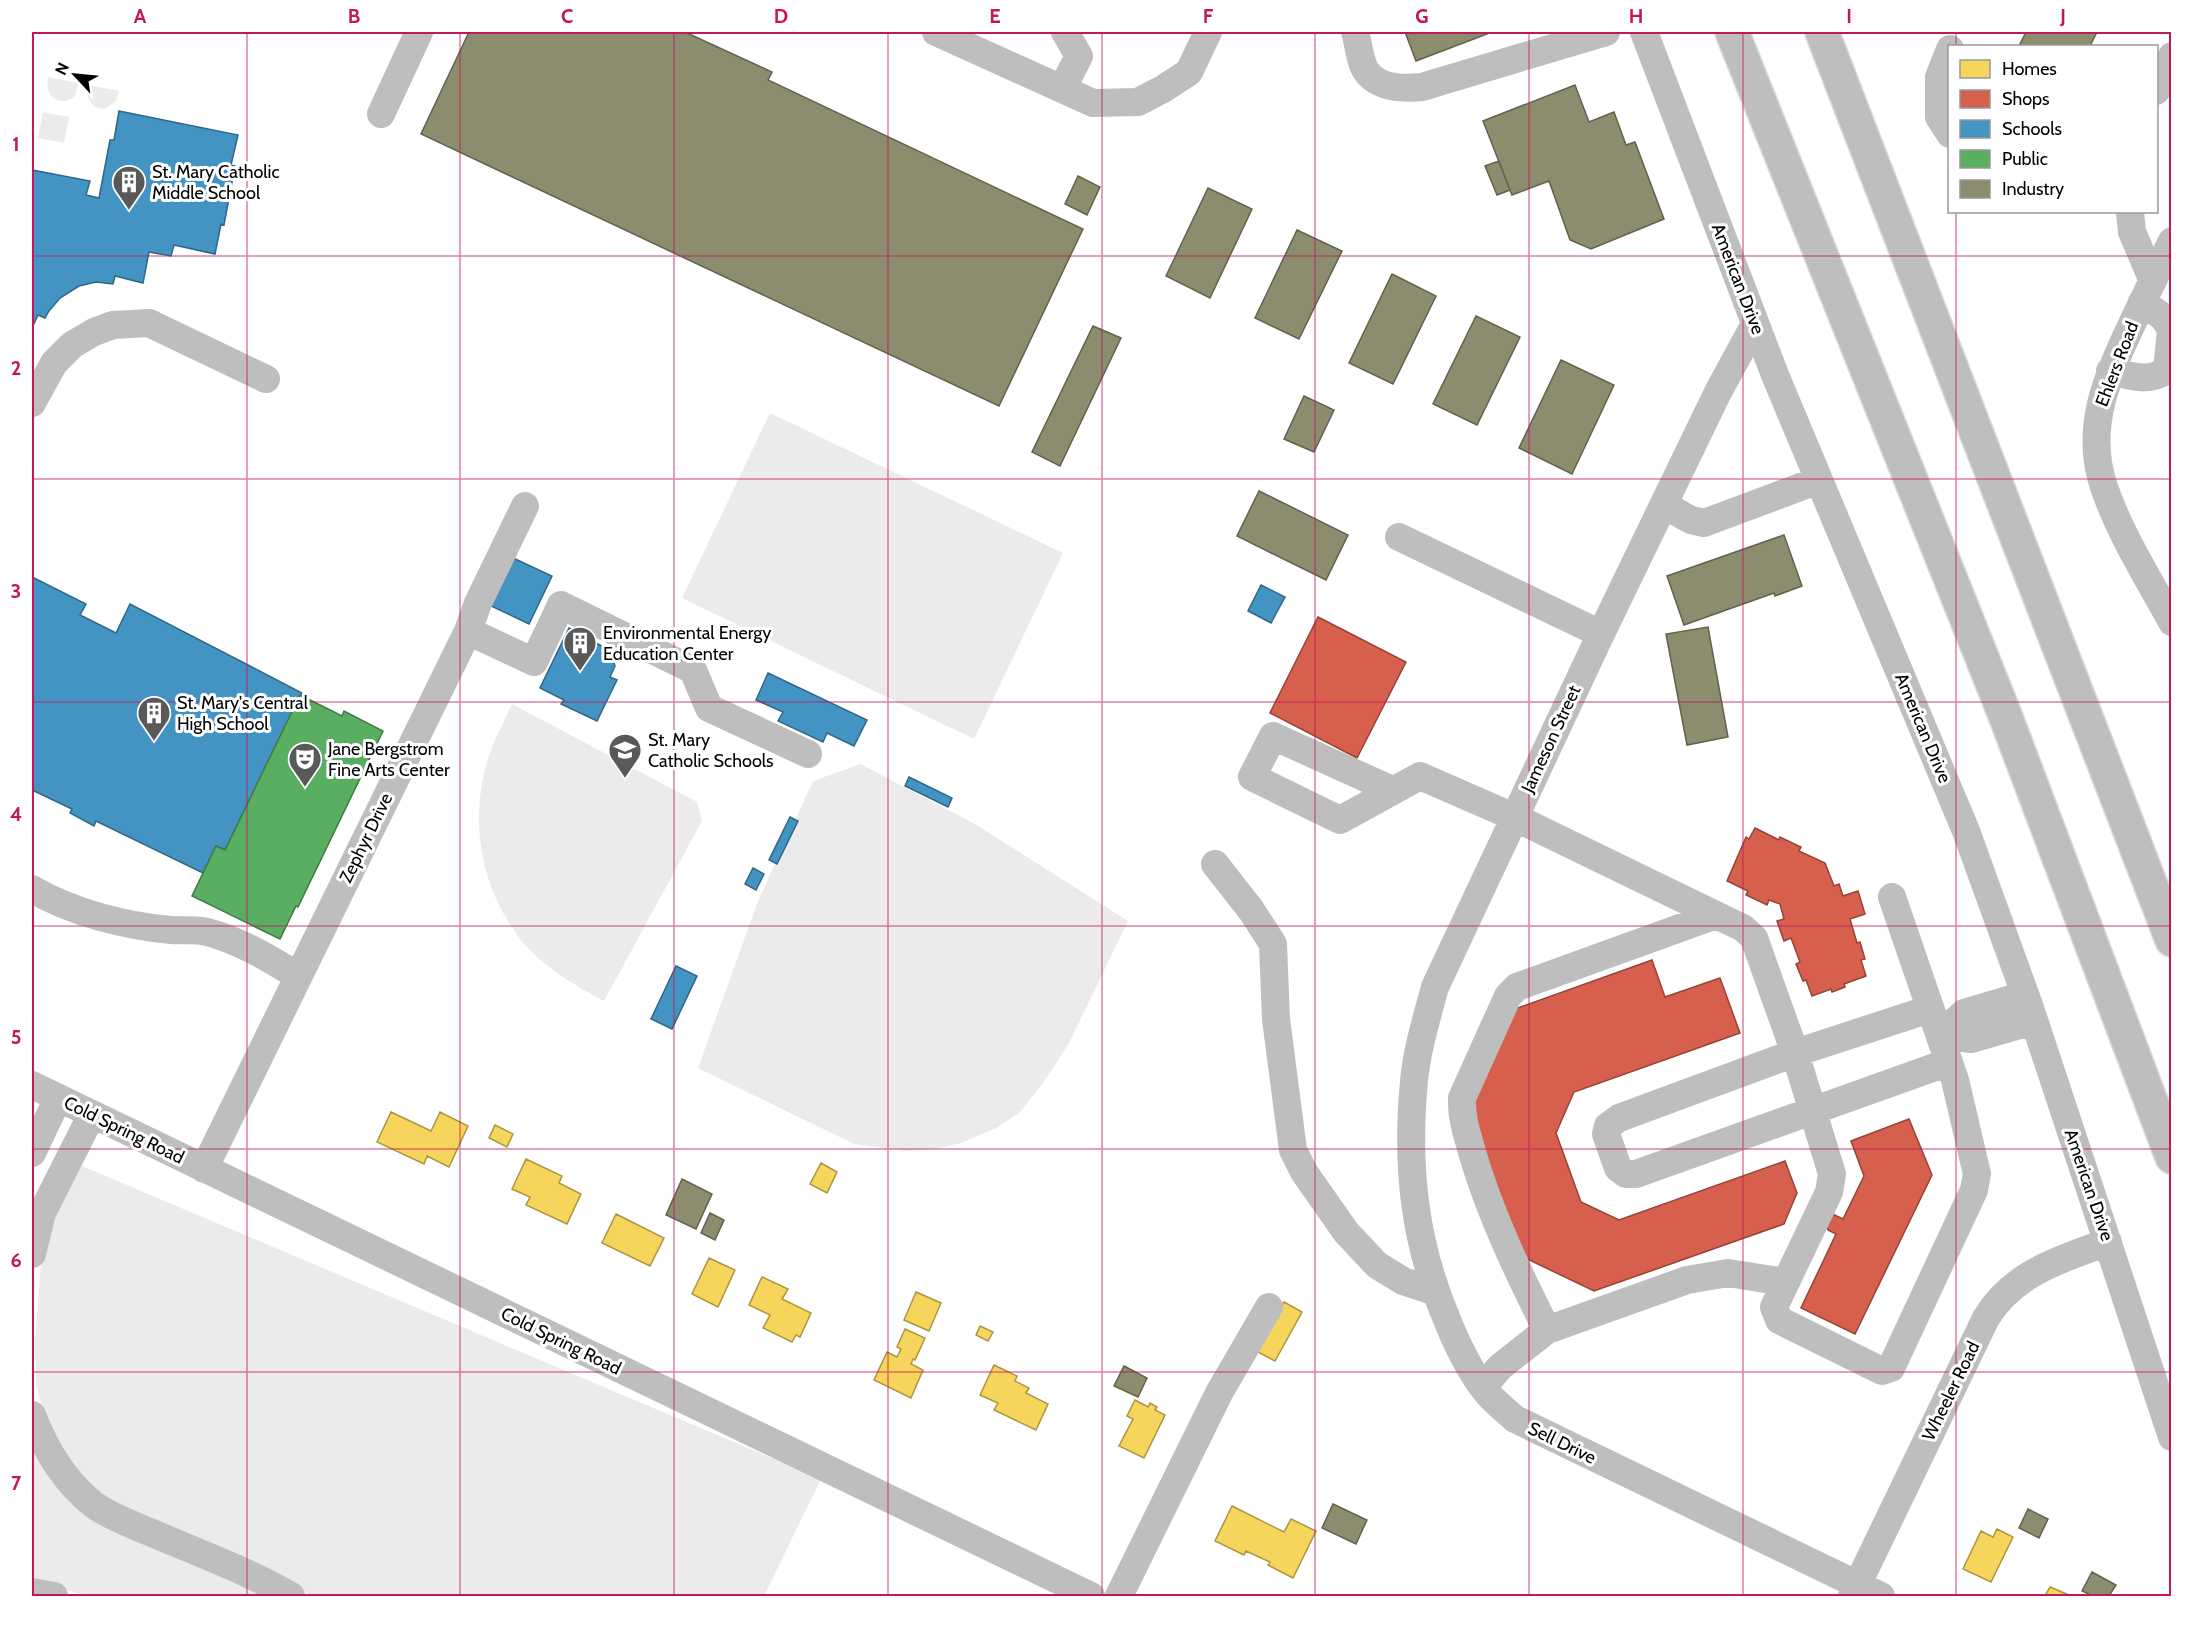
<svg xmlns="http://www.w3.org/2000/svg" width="2203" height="1628" font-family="Cabin,sans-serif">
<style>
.green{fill:#ebebeb}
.homes{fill:#f6d55c;stroke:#ac9540;stroke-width:1.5}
.shops{fill:#d6604d;stroke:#964336;stroke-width:1.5}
.schools{fill:#4393c3;stroke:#2f6788;stroke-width:1.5}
.public{fill:#5aae61;stroke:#3f7a44;stroke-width:1.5}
.industry{fill:#8c8c6e;stroke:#62624d;stroke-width:1.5}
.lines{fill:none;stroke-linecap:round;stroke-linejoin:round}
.highway-casing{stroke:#dbdbdb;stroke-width:36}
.minor{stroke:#bebebe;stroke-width:28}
.highway{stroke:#bebebe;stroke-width:33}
.grid{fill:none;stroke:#c2185b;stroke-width:1.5;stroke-opacity:0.55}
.labels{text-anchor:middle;stroke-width:6;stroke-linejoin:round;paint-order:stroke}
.poi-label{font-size:18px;fill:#000;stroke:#fff;text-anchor:start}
.street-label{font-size:18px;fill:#000;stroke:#fff}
.neatline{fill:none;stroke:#c2185b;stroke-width:2}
.grid-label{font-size:20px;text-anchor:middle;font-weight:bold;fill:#c2185b}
</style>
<rect width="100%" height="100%" fill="#fff"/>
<path class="green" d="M48 77 79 83 74 97 66 101C50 102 46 91 48 77Z
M89 85 119 91 116 101 105 109 94 107 88 98Z
M43 112 69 117 64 143 38 138Z
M770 413 1063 553 974 739 682 598Z
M512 704 697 802 702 821 604 1001C576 986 548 970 526 946 520 940 515 931 510 924 479 876 471 817 487 762 493 742 503 723 512 704Z
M860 764 975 824 1128 921 1068 1045 1043 1083 1019 1113 996 1128 961 1143 936 1149 905 1151 854 1144 698 1068 758 901 813 781Z
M75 1163 821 1479 764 1596H312L254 1567 110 1503 73 1468 42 1409 36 1384 35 1342 42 1251Z
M32 1439 44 1461 269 1596H90L32 1582Z"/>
<path class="homes" d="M391 1112 431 1131 440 1112 468 1126 449 1167 427 1156 424 1164 377 1142Z
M495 1125 513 1134 507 1147 489 1138Z
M526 1159 562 1176 559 1183 581 1194 567 1224 526 1205 530 1197 512 1189Z
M821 1163 837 1172 827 1193 810 1184Z
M616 1214 664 1238 650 1266 602 1243Z
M709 1258 735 1270 718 1307 692 1294Z
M762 1277 788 1289 782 1299 811 1313 800 1337 796 1335 792 1342 763 1328 770 1315 749 1305Z
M916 1292 941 1303 929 1331 904 1320Z
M1284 1302 1302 1312 1275 1361 1256 1351Z
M980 1326 993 1332 988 1341 976 1335Z
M905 1329 925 1338 915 1360 913 1359 911 1364 923 1370 911 1398 874 1380 887 1352 897 1357 901 1349 897 1347Z
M994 1365 1017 1376 1015 1381 1029 1388 1026 1393 1048 1404 1036 1430 994 1410 998 1403 980 1395Z
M1135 1400 1148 1407 1150 1403 1157 1407 1155 1410 1165 1415 1144 1458 1119 1446 1133 1419 1127 1416Z
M1232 1506 1284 1532 1291 1519 1316 1531 1293 1578 1268 1565 1270 1562 1246 1551 1244 1555 1215 1541Z
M1997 1529 2013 1537 1991 1582 1963 1569 1981 1531 1993 1537Z
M2050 1587 2069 1595 2074 1596H2045Z"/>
<path class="shops" d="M1318 617 1406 662 1357 758 1270 713Z
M1755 828 1779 840 1780 837 1801 847 1799 851 1825 863 1834 886 1839 884 1843 896 1858 891 1865 914 1850 919 1857 943 1860 942 1865 959 1861 960 1866 976 1844 984 1845 987 1832 992 1831 989 1812 996 1806 980 1803 981 1796 964 1800 962 1791 938 1784 941 1777 921 1784 919 1780 904 1769 900 1767 905 1746 895 1748 891 1727 881 1746 837 1749 839Z
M1652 960 1665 997 1720 978 1740 1033 1574 1092 1556 1133 1581 1202 1619 1220 1785 1161 1797 1193 1784 1224 1594 1291 1519 1255 1465 1106 1512 1010Z
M1909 1119 1932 1175 1855 1334 1801 1308 1836 1234 1828 1230 1824 1219 1828 1212 1843 1219 1864 1176 1851 1141Z"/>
<path class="schools" d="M119 111 238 135 231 165 235 166 224 225 221 224 215 254 174 245 171 256 149 252 143 283 115 276 113 284 96 282 79 286 60 298 49 311 45 318 38 315 32 328V170L90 181 86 195 99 198 110 140H114Z
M513 558 552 576 529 624 489 605Z
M32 577 86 604 80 615 116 633 130 604 302 693 225 850 216 846 203 873 96 821 94 826 70 813 72 809 32 790Z
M1261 585 1285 597 1271 623 1248 611Z
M569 628 609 650 615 666 610 677 617 680 597 721 561 704 564 700 540 688Z
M768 673 867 720 854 746 827 733 823 742 778 721 783 712 756 700Z
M909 777 952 798 948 807 905 786Z
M790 817 798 821 777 864 769 860Z
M753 868 764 874 756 890 745 884Z
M676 966 697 976 672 1029 651 1019Z"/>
<path class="public" d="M300 695 342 716 344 711 383 731 298 907 296 906 280 939 192 896 216 846 225 850Z"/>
<path class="industry" d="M469 32H685L772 72 768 80 1083 229 999 406 421 134Z
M1405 32H1492L1416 61Z
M2026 32H2097L2090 46H2019Z
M1575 85 1589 122 1614 112 1626 145 1635 142 1664 219 1591 249 1570 240 1549 181 1512 195 1483 121Z
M1499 161 1510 190 1497 195 1485 166Z
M1078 176 1100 187 1087 215 1065 204Z
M1208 188 1252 209 1210 298 1166 276Z
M1297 230 1342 251 1299 339 1255 318Z
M1392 274 1436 296 1393 384 1349 363Z
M1476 316 1520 337 1477 425 1433 404Z
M1093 326 1121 338 1060 466 1032 452Z
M1561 360 1614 385 1572 474 1519 448Z
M1304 396 1334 410 1314 452 1284 439Z
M1259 491 1348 535 1326 580 1237 536Z
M1784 535 1802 586 1775 596 1774 593 1684 625 1667 576Z
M1708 627 1728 737 1687 745 1666 634Z
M682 1179 712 1194 696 1229 666 1215Z
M710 1213 724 1220 715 1240 701 1233Z
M1124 1366 1147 1378 1138 1397 1114 1386Z
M1333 1504 1367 1520 1356 1544 1322 1528Z
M2028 1509 2048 1519 2039 1538 2019 1528Z
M2092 1572 2116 1585 2109 1596H2093L2082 1591Z"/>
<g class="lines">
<g class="highway-casing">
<path id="highway" d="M1732 32 2005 715 2172 1157
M1822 32 2172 940"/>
</g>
<path class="minor" d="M936 32 1093 103 1138 102 1163 89 1189 72 1208 32
M1355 32C1358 42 1359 54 1363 65 1372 88 1402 89 1422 87L1606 32
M1644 32 1775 375 1966 831 2029 1005 2172 1437
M1950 49 1939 77V117L1950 134
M1062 89 1079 56 1065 32
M2156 91 2172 56
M381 114 419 32
M2130 212 2132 232 2153 281
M2172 241C2158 269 2145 297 2132 324 2107 376 2084 429 2104 487 2120 534 2148 578 2172 622
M1755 324 1718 392 1598 640 1435 987C1427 1017 1417 1049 1414 1081 1406 1166 1414 1243 1448 1322 1458 1347 1471 1373 1488 1394 1496 1403 1506 1411 1515 1419L1881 1596
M2110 371C2132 376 2148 383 2167 370L2171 329 2163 317 2142 302
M32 403 54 363 72 345 94 332 113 325 149 323 266 379
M1664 505 1691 520 1704 523 1819 480
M1399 537 1601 634
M468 631 534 662 561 605 693 670 709 708 808 754
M1392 790 1273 736 1252 777 1340 820 1420 776 1514 817 1716 915 1743 928 1754 938 1795 1053 1619 1118 1608 1126 1606 1134 1618 1168 1626 1174H1636L1949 1062
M1215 864 1251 910 1273 944 1276 1019 1293 1150 1304 1172 1346 1232 1377 1265 1403 1281 1436 1292
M32 889C71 912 125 926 171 930 183 931 196 929 207 932 239 940 270 959 298 976
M1892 897 1955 1080 1977 1174 1974 1190 1891 1368 1882 1371 1779 1320 1774 1307 1829 1192 1832 1174 1795 1053 1930 1009
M2025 995 1964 1013 1940 1035 1971 1039 2034 1021
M32 1085 1091 1596
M32 1153 58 1098
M204 1169 468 631 478 603 525 506
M32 1254 42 1213 92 1114
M1547 1330C1518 1272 1490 1214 1472 1152 1467 1134 1461 1117 1462 1098L1508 996 1517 987 1716 915
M1483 1387 1500 1367 1547 1330 1687 1280 1728 1273 1785 1282
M32 1415C45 1449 65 1482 94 1505 111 1517 133 1525 152 1533 199 1553 248 1571 291 1596
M32 1592 54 1596
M1119 1596 1219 1393 1269 1307
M1852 1596 1986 1318C2013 1273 2061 1259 2108 1242"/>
<use href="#highway" class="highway"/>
</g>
<path class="grid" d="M247 32V1596M460 32V1596M674 32V1596M888 32V1596M1102 32V1596M1315 32V1596M1529 32V1596M1743 32V1596M1956 32V46M1956 212V1596M32 256H2172M32 479H2172M32 702H2172M32 926H2172M32 1149H2172M32 1372H2172"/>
<defs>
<g id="building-pin" transform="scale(1.725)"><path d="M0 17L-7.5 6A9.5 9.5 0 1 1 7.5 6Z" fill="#595959" stroke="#fff"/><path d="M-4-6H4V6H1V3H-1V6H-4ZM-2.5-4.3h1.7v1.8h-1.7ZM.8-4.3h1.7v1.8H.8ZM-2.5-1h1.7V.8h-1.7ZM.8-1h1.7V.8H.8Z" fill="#fff"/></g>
<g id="school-pin" transform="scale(1.725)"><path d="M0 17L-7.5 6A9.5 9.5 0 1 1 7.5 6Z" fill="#595959" stroke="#fff"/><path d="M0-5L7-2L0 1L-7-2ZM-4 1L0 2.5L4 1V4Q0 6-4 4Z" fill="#fff"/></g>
<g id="theatre-pin" transform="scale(1.725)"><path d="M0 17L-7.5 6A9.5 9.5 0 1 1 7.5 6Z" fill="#595959" stroke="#fff"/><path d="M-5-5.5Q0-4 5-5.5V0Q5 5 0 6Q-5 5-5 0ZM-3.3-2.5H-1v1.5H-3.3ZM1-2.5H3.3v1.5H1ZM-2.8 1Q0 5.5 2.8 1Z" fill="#fff"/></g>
</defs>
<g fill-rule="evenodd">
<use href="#building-pin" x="129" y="182"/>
<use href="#building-pin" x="580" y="643"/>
<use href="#building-pin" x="154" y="713"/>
<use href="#school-pin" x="625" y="750"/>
<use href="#theatre-pin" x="305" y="759"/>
</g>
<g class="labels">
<g class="poi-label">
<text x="152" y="178">St. Mary Catholic<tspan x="152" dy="21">Middle School</tspan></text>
<text x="603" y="639">Environmental Energy<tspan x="603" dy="21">Education Center</tspan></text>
<text x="177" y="709">St. Mary's Central<tspan x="177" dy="21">High School</tspan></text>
<text x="648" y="746">St. Mary<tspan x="648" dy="21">Catholic Schools</tspan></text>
<text x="328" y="755">Jane Bergstrom<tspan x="328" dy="21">Fine Arts Center</tspan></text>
</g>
<g class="street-label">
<text transform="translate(1738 279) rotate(69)" y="6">American Drive</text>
<text transform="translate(2117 364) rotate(-69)" y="6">Ehlers Road</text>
<text transform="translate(1923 728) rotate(67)" y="6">American Drive</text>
<text transform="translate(1551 739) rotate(-65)" y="6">Jameson Street</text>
<text transform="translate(366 838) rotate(-64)" y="6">Zephyr Drive</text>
<text transform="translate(124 1130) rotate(26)" y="6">Cold Spring Road</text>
<text transform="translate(2089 1185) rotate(71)" y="6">American Drive</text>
<text transform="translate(561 1341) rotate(26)" y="6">Cold Spring Road</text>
<text transform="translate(1951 1391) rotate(-64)" y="6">Wheeler Road</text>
<text transform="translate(1562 1443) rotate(26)" y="6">Sell Drive</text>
</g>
</g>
<rect width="2203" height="1628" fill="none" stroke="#ffffff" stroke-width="66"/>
<rect x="1948" y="45" width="210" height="168" fill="#ffffff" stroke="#999999" stroke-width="1.5"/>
<rect x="1960" y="60" width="30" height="18" fill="#f6d55c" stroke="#999999" stroke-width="1.5"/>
<text x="2002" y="75" font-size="18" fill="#000000">Homes</text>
<rect x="1960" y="90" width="30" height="18" fill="#d6604d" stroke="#999999" stroke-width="1.5"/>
<text x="2002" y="105" font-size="18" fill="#000000">Shops</text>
<rect x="1960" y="120" width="30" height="18" fill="#4393c3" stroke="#999999" stroke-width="1.5"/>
<text x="2002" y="135" font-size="18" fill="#000000">Schools</text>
<rect x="1960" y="150" width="30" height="18" fill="#5aae61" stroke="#999999" stroke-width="1.5"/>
<text x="2002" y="165" font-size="18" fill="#000000">Public</text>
<rect x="1960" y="180" width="30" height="18" fill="#8c8c6e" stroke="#999999" stroke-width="1.5"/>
<text x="2002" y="195" font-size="18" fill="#000000">Industry</text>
<g transform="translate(75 75) rotate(296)" stroke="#ffffff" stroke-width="4.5" paint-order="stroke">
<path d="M0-4.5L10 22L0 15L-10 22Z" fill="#000000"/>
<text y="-9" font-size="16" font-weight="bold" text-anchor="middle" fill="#000000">N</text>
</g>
<rect x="33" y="33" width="2137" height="1562" class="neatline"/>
<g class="grid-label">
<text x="140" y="23">A</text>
<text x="354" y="23">B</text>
<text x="567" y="23">C</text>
<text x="781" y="23">D</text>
<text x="995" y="23">E</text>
<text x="1208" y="23">F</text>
<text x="1422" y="23">G</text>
<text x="1636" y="23">H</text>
<text x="1849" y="23">I</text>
<text x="2063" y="23">J</text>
<text x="16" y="151">1</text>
<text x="16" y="375">2</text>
<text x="16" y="598">3</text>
<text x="16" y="821">4</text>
<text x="16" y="1044">5</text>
<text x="16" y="1267">6</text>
<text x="16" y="1490">7</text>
</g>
</svg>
